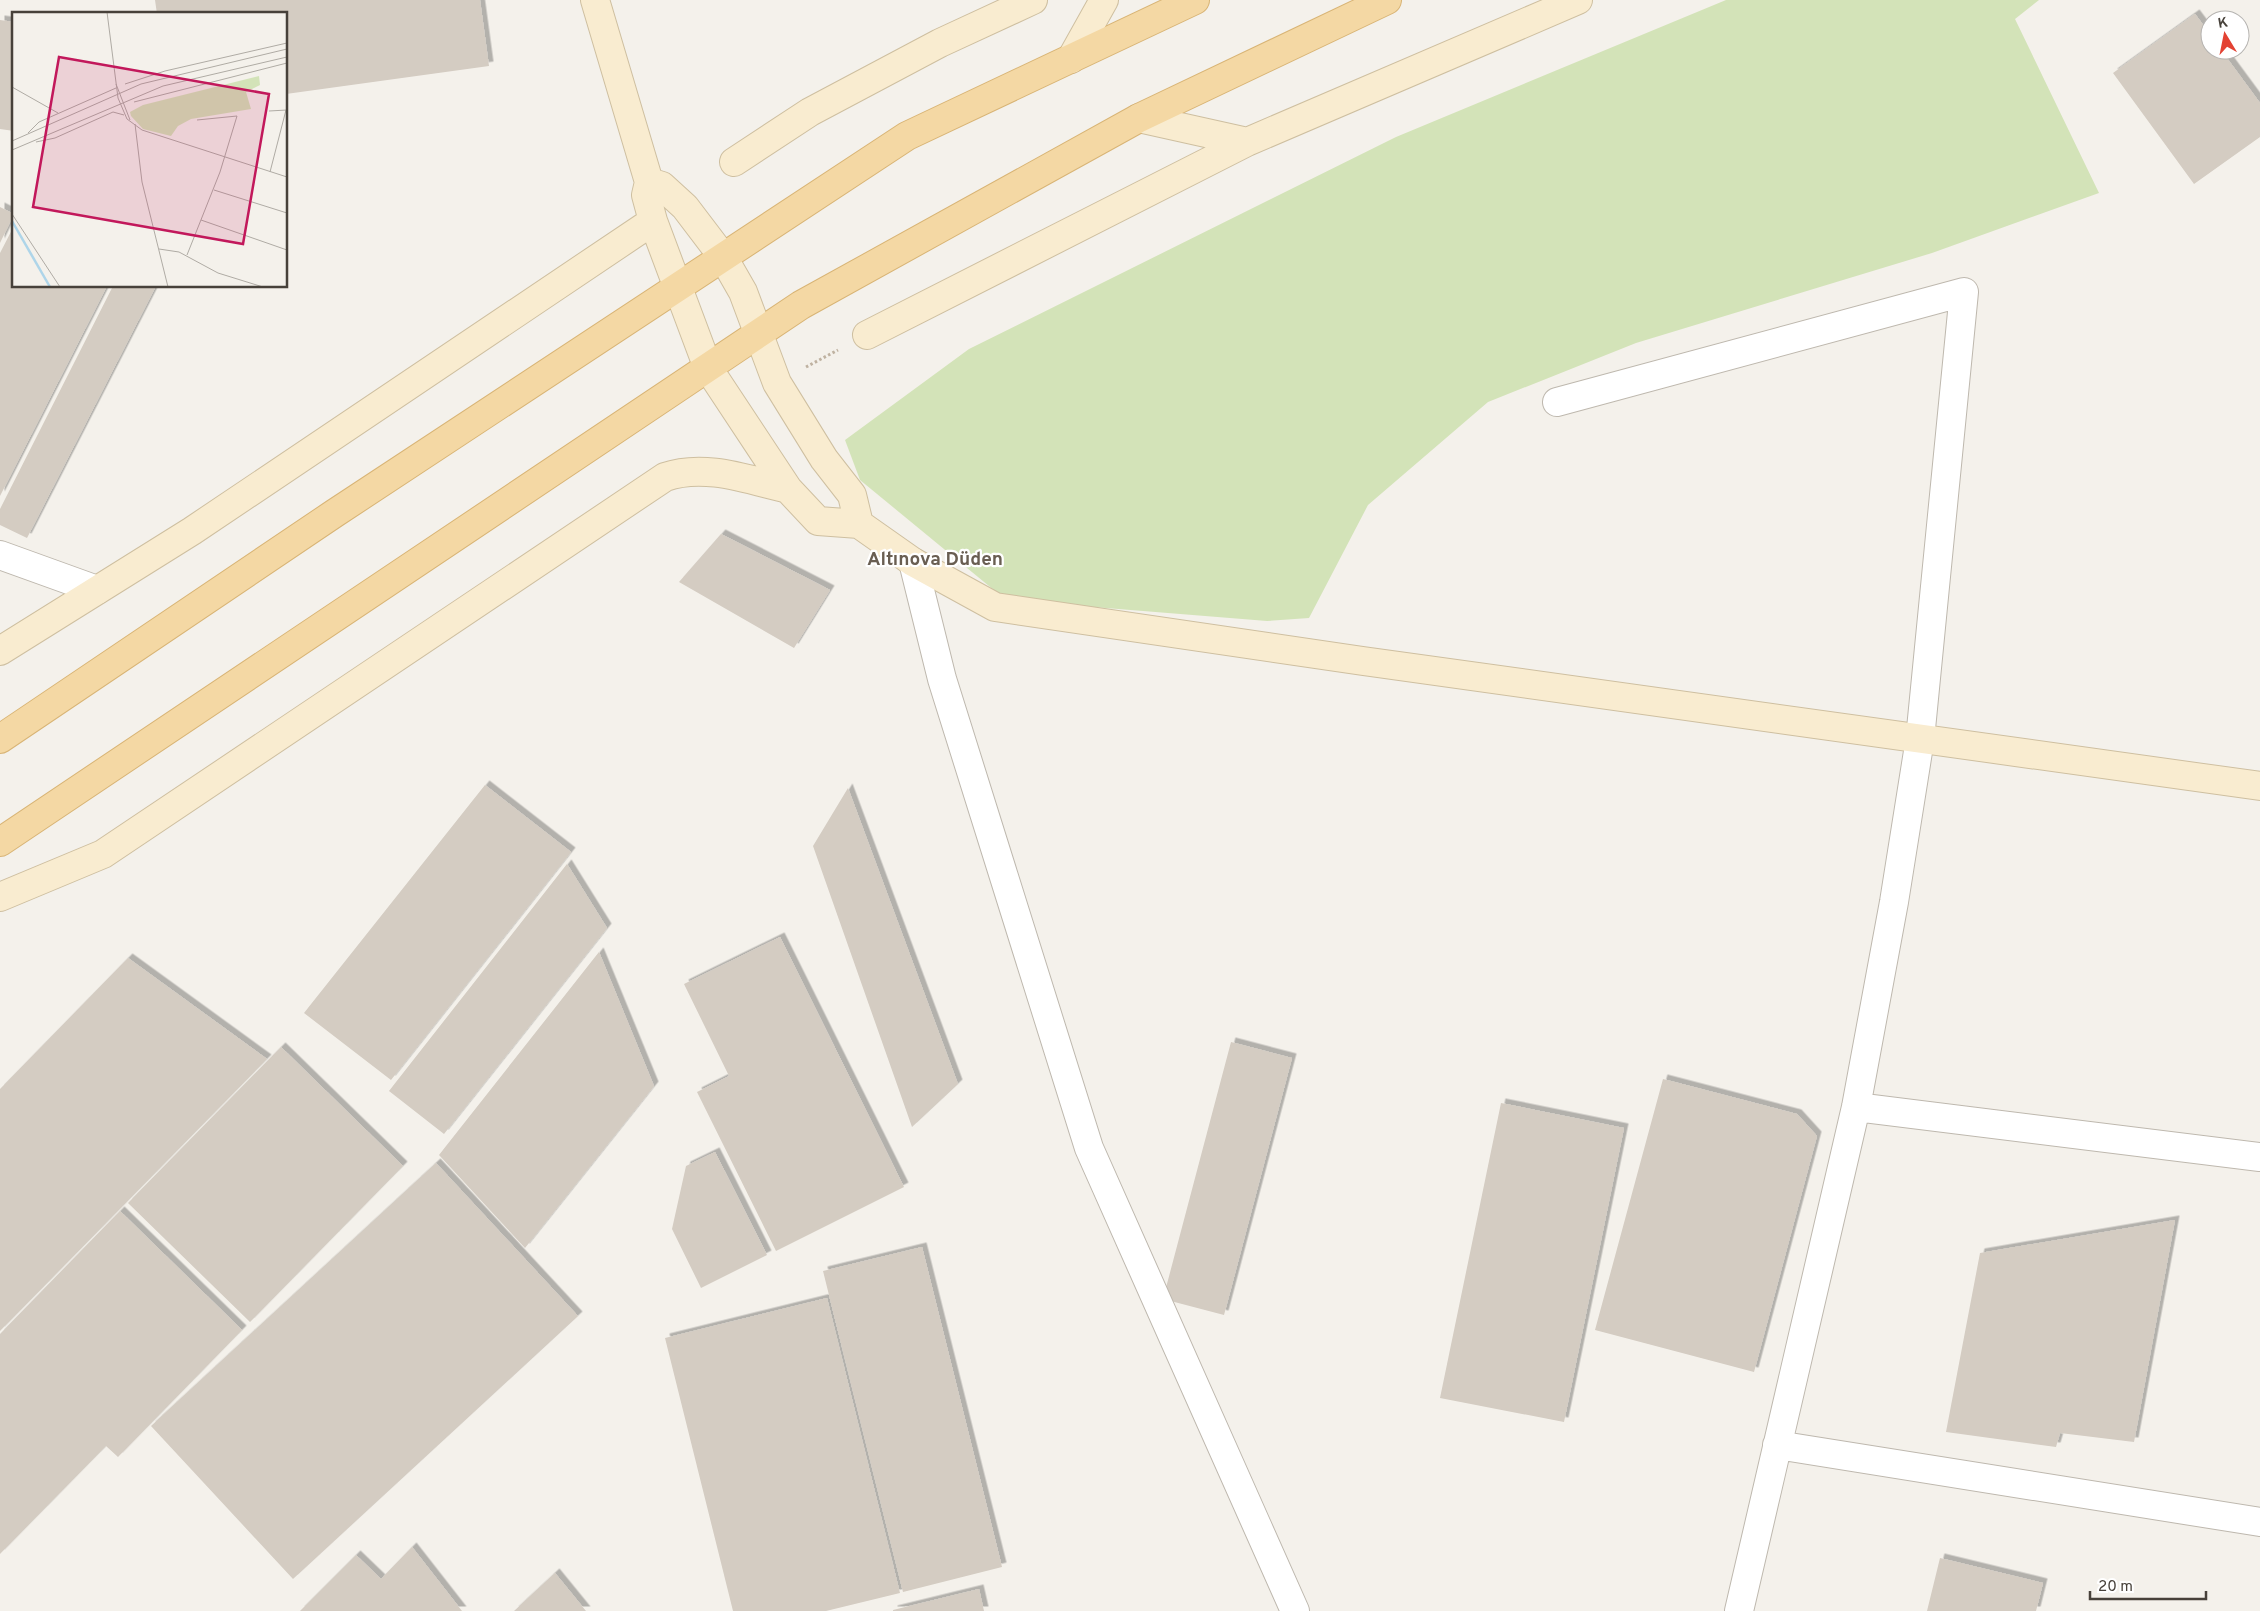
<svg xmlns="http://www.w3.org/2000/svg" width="2260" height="1611" font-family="Overpass,sans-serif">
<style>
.green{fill:#d3e3b8}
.building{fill:#d4ccc2;filter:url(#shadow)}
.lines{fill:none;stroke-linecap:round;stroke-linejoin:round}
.street-casing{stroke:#beb8ae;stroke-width:30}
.secondary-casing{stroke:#cebfa0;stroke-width:30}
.primary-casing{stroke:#d8b475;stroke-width:30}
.path{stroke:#bfb2a1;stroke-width:3;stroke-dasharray:2.5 2.5;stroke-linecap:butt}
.street{stroke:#fff;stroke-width:28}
.secondary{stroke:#f9ecd0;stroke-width:28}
.primary{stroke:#f4d8a4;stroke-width:28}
.labels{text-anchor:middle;stroke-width:4.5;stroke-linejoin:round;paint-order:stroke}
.district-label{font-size:19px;font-weight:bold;fill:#695e52;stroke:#fff}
.inset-river{fill:none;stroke:#aed5e9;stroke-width:2.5}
.inset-road{fill:none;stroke:#afaba4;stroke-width:1}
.view{fill:#c2185b;fill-opacity:0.15;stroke:#c2185b;stroke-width:2.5}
.inset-edge{fill:none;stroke:#47413a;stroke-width:2.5}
</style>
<defs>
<filter id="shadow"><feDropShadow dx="4.5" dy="-4.5" stdDeviation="0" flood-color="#0004"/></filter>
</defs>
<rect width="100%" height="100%" fill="#f4f1eb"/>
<path class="green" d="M1726 0H2039L2015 19 2099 193 1932 253 1636 343 1488 402 1368 505 1309 618 1267 621 1006 600 860 480 845 440 969 349 1396 137Z"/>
<path class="building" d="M155 0H480L489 66 286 94V14H157Z
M2195 14 2210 34V50H2221L2260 103V137L2194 184 2113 73Z
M0 20 14 22V131L0 129Z
M0 207 14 214 0 243Z
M14 226V286H107L0 496V253Z
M113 286H156L27 538 0 525V509Z
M721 534 830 590 794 648 679 582Z
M485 785 571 852 391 1080 304 1013Z
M848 788 958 1084 912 1127 813 846Z
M567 864 607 928 444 1134 389 1091Z
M780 937 904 1187 776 1251 697 1092 729 1076 684 984Z
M599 952 654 1086 525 1248 439 1155Z
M128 958 267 1059 0 1331V1089Z
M1231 1042 1292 1058 1224 1315 1163 1299Z
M281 1047 403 1166 250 1322 128 1203Z
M1663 1079 1797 1114 1817 1136 1754 1372 1595 1330Z
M1501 1103 1624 1128 1564 1422 1440 1398Z
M715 1152 767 1255 701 1288 672 1229 686 1166Z
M436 1163 578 1316 293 1579 151 1426Z
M120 1211 242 1330 118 1457 106 1446 0 1554V1334Z
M2175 1220 2134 1442 2060 1433 2056 1447 1946 1432 1980 1253Z
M922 1247 1002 1567 903 1592 823 1271Z
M827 1298 900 1593 826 1611H733L665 1338Z
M412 1547 462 1611H300L356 1555 381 1579Z
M1940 1558 2043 1583 2036 1611H1927Z
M555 1573 586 1611H514Z
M979 1589 984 1611H893V1610Z"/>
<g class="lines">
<g class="street-casing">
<path id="street" d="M1557 402 1964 292 1920 739 1894 902 1856 1107 1739 1611
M0 555 97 590
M913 562 942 679 1089 1148 1295 1611
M1856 1107 2260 1157
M1777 1445 2260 1522"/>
</g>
<g class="secondary-casing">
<path id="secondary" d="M595 0 649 182 646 195 653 221 708 368 788 489 818 521 859 524 913 562 995 607 1363 661 2260 786
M1071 59 1104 0
M1139 118 1247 142
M734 162 810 112 940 43 1033 0
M649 182 662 186 685 207 723 257 743 292 777 383 824 459 852 495 859 524
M867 335 1247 142 1578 0
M0 651 192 531 653 221
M0 897 103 854 665 477C705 463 749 480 788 489"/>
</g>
<g class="primary-casing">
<path id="primary" d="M0 739 335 513 907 136 1195 0
M0 842 801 305 1139 118 1387 0"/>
</g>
<path class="path" d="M806 367 838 350"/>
<use href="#street" class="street"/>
<use href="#secondary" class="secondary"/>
<use href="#primary" class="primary"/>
</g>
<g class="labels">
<g class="district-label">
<text x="935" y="565">Altınova Düden</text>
</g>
</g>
<g transform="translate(12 12)">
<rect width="275" height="275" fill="#f4f1eb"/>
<path d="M247 64 248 73 234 80 239 97 179 107 166 114 159 124 131 117 119 104 118 100 131 93Z" fill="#d3e3b8"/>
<path class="inset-river" d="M0 209 38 275"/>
<path class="inset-road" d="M95 0 106 86 115 107 130 118 275 165M104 72 118 108M113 72 153 59 275 31M0 75 46 101M122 90 275 51M257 99 275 98M123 112 130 170 156 275M16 121 27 110 104 76M0 129 129 72 275 37M24 130 43 126 101 100 112 103M0 138 151 74 275 45M258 160 274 98M202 178 275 201M0 202 48 275M189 208 275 238M147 237 167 240 206 261 251 275M175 243 208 160 225 104 185 108"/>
<path class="view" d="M47 45 257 82 231 232 21 195Z"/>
<rect width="275" height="275" class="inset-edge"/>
</g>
<g transform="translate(2225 35) rotate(350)"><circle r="24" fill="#ffffff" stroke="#b5b3b0"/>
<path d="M0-4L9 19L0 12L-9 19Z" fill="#e34233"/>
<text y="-8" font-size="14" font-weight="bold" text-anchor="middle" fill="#47413a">K</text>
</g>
<path d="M2090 1591v8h116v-8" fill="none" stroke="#47413a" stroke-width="2.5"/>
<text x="2098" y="1591" font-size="15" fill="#47413a" stroke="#ffffff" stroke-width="4" paint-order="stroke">20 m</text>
</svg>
